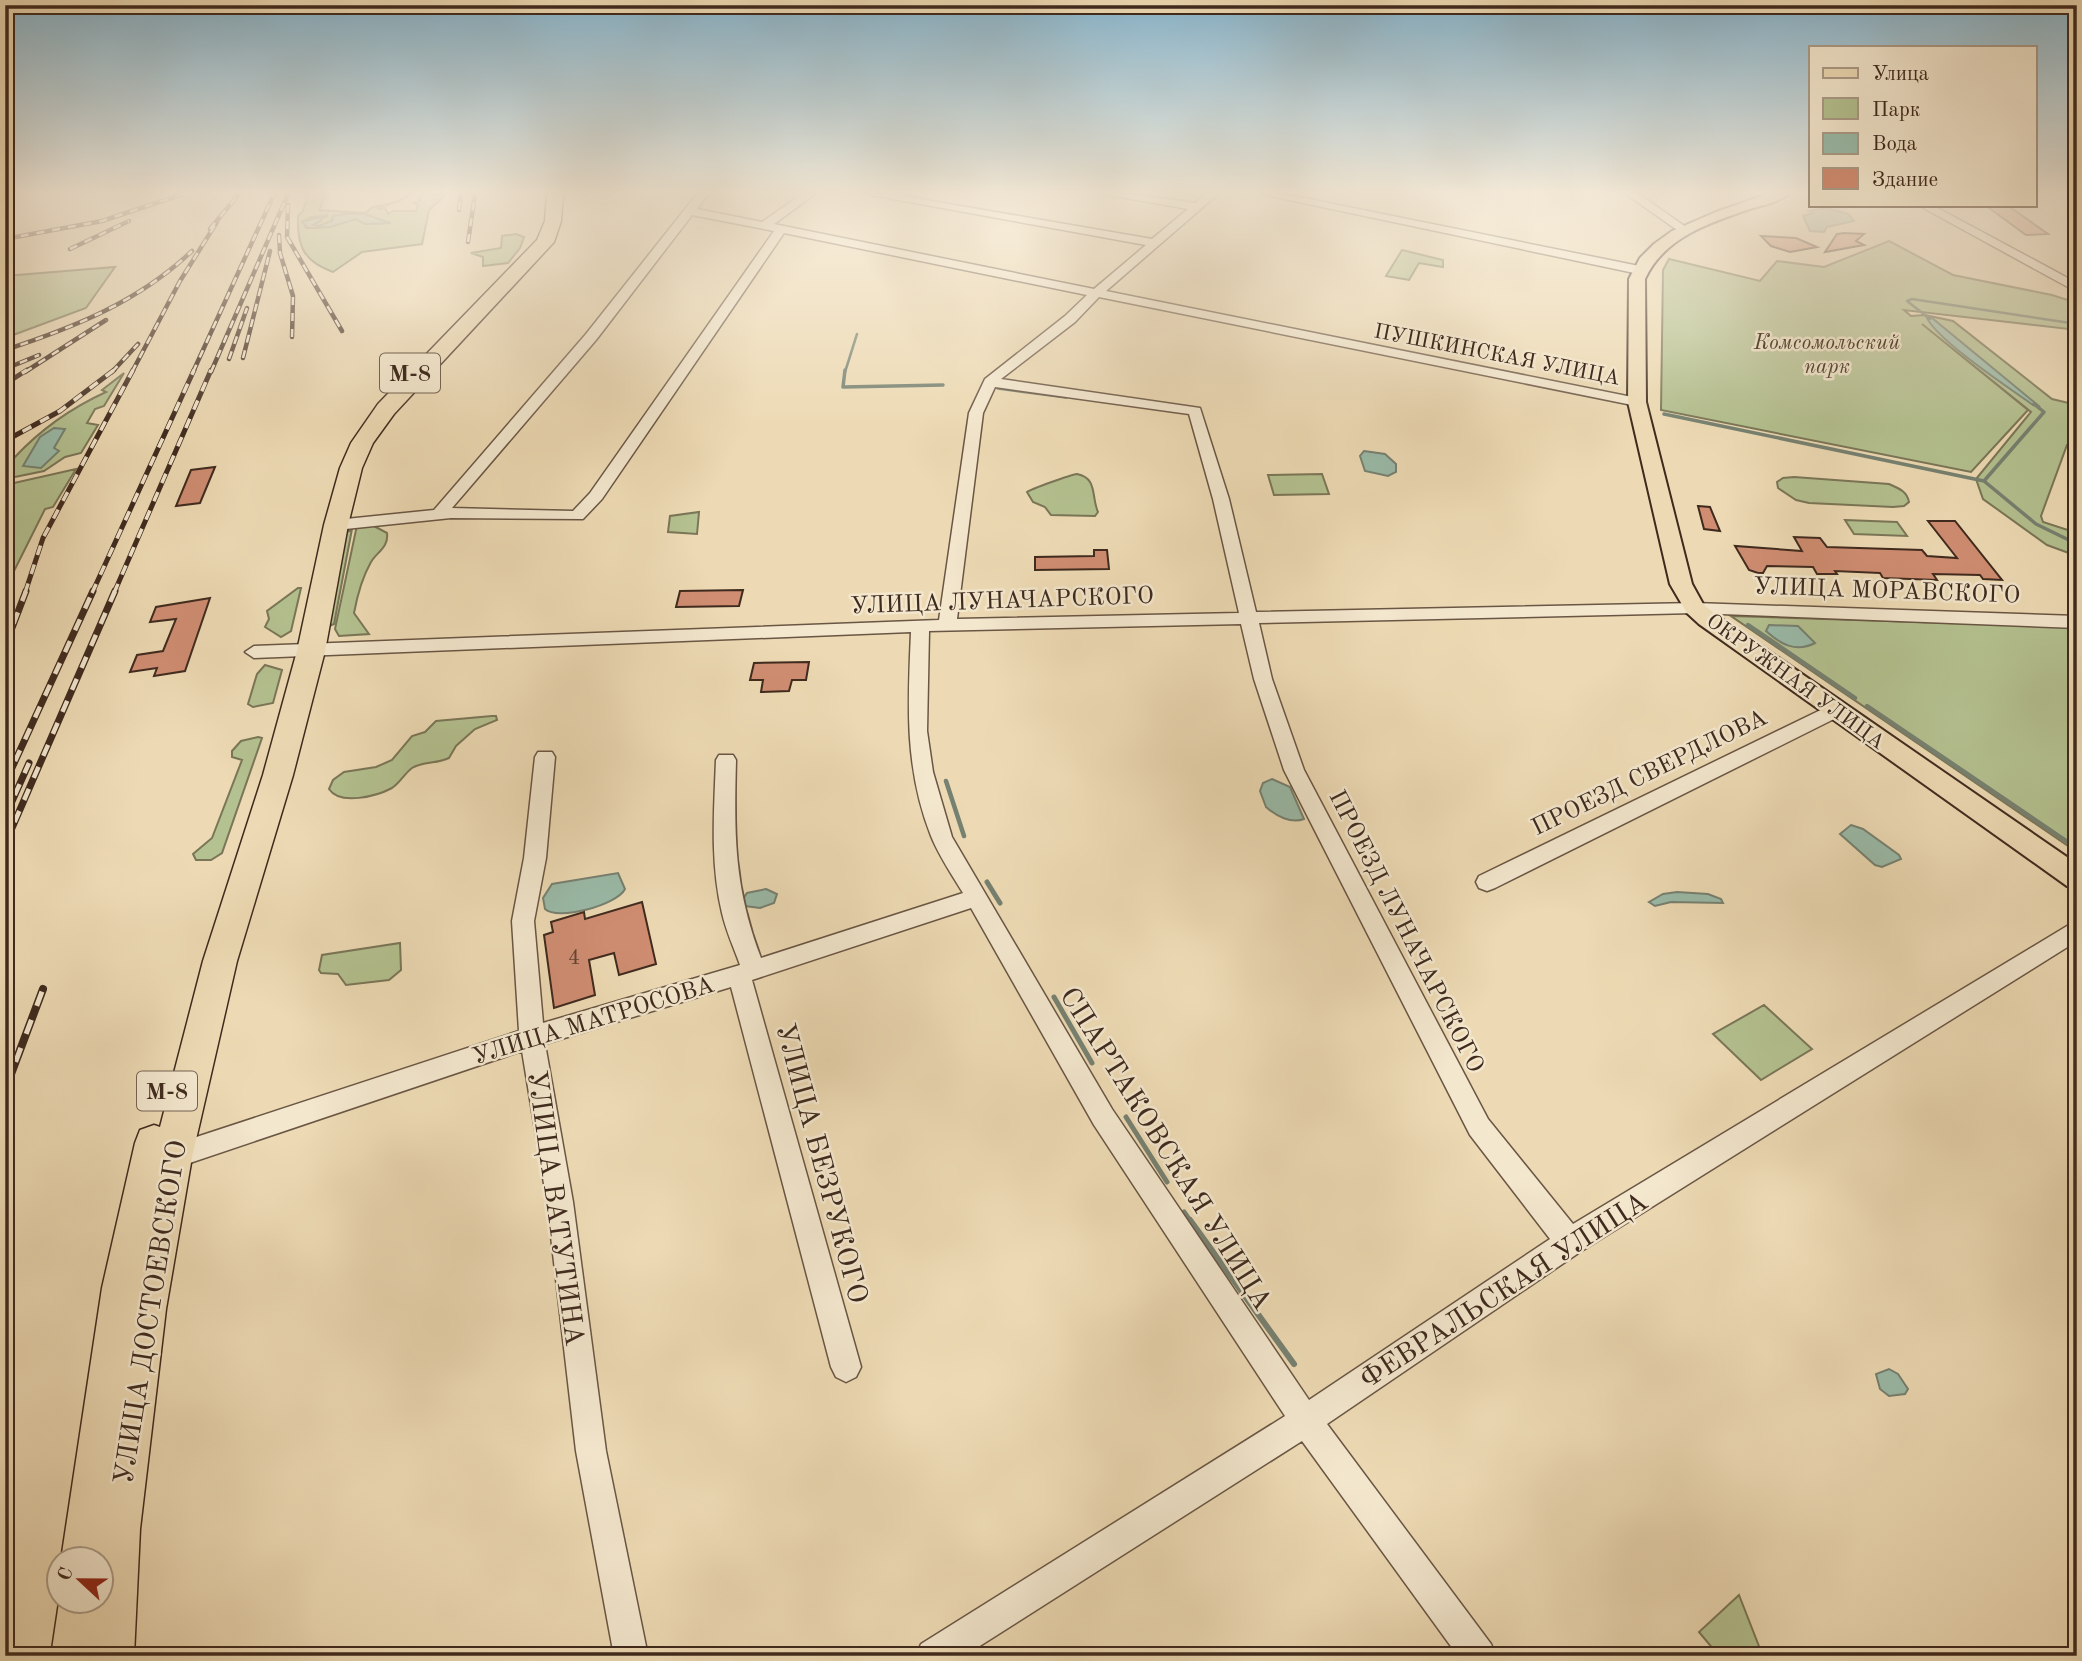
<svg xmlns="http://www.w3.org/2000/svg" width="2082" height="1661" font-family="'Old Standard TT',serif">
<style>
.green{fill:#b4c190;stroke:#7a7657;stroke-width:2;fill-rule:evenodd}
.water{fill:#9abba9;stroke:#768171;stroke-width:2}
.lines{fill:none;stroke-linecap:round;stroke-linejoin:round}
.stream-far4{stroke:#768171;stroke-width:2.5}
.stream-far3{stroke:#768171;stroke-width:3.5}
.stream-far2{stroke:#768171;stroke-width:4.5}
.stream-far1{stroke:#768171;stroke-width:5}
.stream{stroke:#768171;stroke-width:6}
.building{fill:#d08d72;stroke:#3f2a1e;stroke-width:2}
.minor-casing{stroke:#6a5644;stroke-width:3}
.major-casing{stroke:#3f2a1e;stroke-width:4}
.highway-casing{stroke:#3f2a1e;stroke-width:3}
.minor{fill:#f3e7ce;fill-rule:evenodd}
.major{fill:#eddab4;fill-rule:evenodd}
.highway{fill:#eddab4;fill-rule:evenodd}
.rail-far3-casing{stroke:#3f2a1e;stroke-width:4.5}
.rail-far2-casing{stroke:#3f2a1e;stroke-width:5}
.rail-far1-casing{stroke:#3f2a1e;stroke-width:7}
.rail-casing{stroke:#3f2a1e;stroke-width:8}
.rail-far3{stroke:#f3e7ce;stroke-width:2.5;stroke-dasharray:8;stroke-linecap:butt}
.rail-far2{stroke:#f3e7ce;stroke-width:3.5;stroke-dasharray:10;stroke-linecap:butt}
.rail-far1{stroke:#f3e7ce;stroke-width:4.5;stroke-dasharray:12;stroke-linecap:butt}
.rail{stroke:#f3e7ce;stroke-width:5;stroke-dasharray:15;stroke-linecap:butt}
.labels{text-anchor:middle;stroke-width:5;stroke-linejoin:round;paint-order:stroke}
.far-park-label{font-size:21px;font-style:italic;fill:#564835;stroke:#f3e7ce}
.far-street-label{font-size:21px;fill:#3f2a1e;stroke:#f3e7ce}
.number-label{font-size:21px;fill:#634333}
.shield{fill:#f3e7ce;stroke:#756353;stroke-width:2}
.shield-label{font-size:23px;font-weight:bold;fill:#3f2a1e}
.street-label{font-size:24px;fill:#3f2a1e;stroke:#f3e7ce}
.near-street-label{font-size:28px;fill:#3f2a1e;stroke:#f3e7ce}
</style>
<rect width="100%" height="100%" fill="#eddab4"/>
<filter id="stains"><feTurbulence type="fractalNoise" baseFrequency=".00286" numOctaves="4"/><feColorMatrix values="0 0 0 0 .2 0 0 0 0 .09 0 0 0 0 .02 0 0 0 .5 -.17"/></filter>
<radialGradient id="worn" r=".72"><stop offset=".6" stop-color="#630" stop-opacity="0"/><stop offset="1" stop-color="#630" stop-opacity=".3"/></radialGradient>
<path class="green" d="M308 194H326L319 210 365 213 373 207 397 202 410 194C403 200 390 205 378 207V209L385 208 388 214 393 211H416L418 205 414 203 420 201 418 198 422 194H446L429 210 422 244 362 252 333 272C303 261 297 246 298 216L303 211ZM346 214H364L387 223 365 224 356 219C338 223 324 229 306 228L303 221 312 217 328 216 321 217V221L313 225 319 226 332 221 333 216Z
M516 234 524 237 520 248 508 263 483 266V257L471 253 501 248 502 236Z
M1889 241 1953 275 2052 295 2077 303V330L1904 310 1911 316 1925 315 1953 321 2052 399 2077 405V444L2067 445 2041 516 2043 522 2077 533V556L2047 545 1983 499 1976 479 2031 412 1922 324 2028 410 1971 472 1661 410 1663 270 1669 259 1760 281 1777 261 1824 267Z
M1402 250 1443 260V267L1419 263 1409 280 1386 276Z
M115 267 86 308 5 338V276Z
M124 373 104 406 95 409 87 423 98 425 81 453 65 457 44 471 5 479V461L14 458C40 430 71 408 106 392L102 390Z
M76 469 53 507 45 509 5 589V485Z
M1077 474C1098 478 1091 497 1098 512L1095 516 1051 515 1045 507 1033 502 1027 492C1031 489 1070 475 1077 474Z
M1322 474 1329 494 1274 495 1268 475Z
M1794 477 1889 484C1898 488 1907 491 1909 502L1904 506 1893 507 1809 503 1796 500 1778 488 1777 482 1783 478Z
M699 512 697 534 668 532 670 516Z
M1845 520 1897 522 1907 536 1854 534Z
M372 525 387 533C389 547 377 552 371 562 363 576 357 597 354 613L369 634 339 636 335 629 356 530 357 527Z
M352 529 334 624 325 628 343 535Z
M298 588H301L291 631 281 637 265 627 269 619 267 611Z
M1731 616 2077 627V852Z
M265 665 282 670 273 703 253 707 248 704 257 674Z
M492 716H496L497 720 475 729 456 746 449 758C437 764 423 761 412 768 404 774 400 783 392 788 377 796 340 806 329 789L333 780 344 772 376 767 392 760 412 736 425 732 436 721Z
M258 737 262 738 222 853 211 860H196L193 854 212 838 242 760 232 757V751L241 741Z
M400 943 401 970 389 980 346 985 338 974 321 973 319 970 322 955Z
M1764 1005 1812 1049 1761 1080 1713 1034Z
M1739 1595 1762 1654 1761 1656H1719L1699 1632Z"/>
<path class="water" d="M1827 208 1848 214 1854 221 1827 227 1824 232 1810 231 1803 216 1813 213 1809 211Z
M346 214H364L391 223 365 224 356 219 330 227 309 228 302 222 328 215 313 225 319 226 332 221 333 216Z
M1926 316 1932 318 2040 407 2033 405C2009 388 1935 339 1926 316Z
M54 428 65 429 54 448 59 451 41 468 23 466 40 437Z
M1364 451 1385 454 1396 464V472L1388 476 1365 471 1360 456Z
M1769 625 1798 626 1815 643C1796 653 1780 644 1766 631Z
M1272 779 1290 787 1304 819C1291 824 1276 816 1266 807L1260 791 1263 783Z
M1851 825 1863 829 1899 855 1901 859 1882 867 1875 865 1840 834Z
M618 873 625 889C617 905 558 921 545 909L543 898 552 884Z
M766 889 777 894 774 903 760 908 745 906 743 899 747 893Z
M1677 892 1708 894 1721 899 1723 903 1671 902 1655 906 1649 902 1663 894Z
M1889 1369 1898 1374 1908 1389 1905 1394 1889 1396 1880 1389 1876 1374Z"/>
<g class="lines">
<path class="stream-far4" d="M1930 319 1907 301 1912 299 2077 324
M845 372 857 334"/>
<path class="stream-far3" d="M845 370 843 387 943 385
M998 388 1066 397
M1664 414 1984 481 2044 412 2034 404
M1984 481 2036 524 2077 544"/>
<path class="stream-far2" d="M1748 625 1855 698
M1867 706 2075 847
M946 781 964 836"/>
<path class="stream-far1" d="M987 882 1000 903
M1054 997 1092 1063
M1126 1117 1167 1182
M1184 1212 1191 1222"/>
<path class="stream" d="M1190 1220 1294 1364"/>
</g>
<path class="building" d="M1985 205H2007L2048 234 2026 235Z
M1844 233 1864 234 1856 241 1864 245 1825 252 1837 234Z
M1761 236 1796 238 1817 247 1790 252 1771 246Z
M215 467 200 503 176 506 191 470Z
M1698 506 1710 507 1720 531 1704 529Z
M1928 521H1955L2002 580 1983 579 1980 575 1933 574 1937 580 1883 578 1880 573 1835 571 1837 574H1817L1813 567 1767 566 1763 573H1758L1749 570 1735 546 1802 551 1794 537 1820 538 1827 547 1922 550 1927 556 1957 558Z
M1094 550H1107L1109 569 1035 570V557L1094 556Z
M743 590 739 606 676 607 680 591Z
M210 598 185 671 154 676 157 668 130 672 137 655 163 651 176 619 150 622 156 607Z
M809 662 806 680H792L789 691 761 692 763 680H750L754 663Z
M642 902 656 964 619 975 614 953 589 960 595 995 554 1008 544 935 553 932 551 922 584 912 585 919Z"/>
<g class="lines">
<g class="minor-casing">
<path id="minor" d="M697 194H708L697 209 762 222 802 194H815L774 224 1094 289 1146 245 865 194H891L1152 239 1188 209 1103 194H1133L1195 203 1206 194H1218L1106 291 1637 398 1644 402 1637 406 1099 297 1075 322 1001 379 1200 408 1229 499 1256 612 1695 603 2077 616V628L1695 613 1259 623 1272 679 1304 770 1488 1119 1573 1224 2077 920V941L1580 1252 1327 1424 1491 1644 1496 1656H1458L1302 1441 964 1656H916L921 1644 1285 1416 1094 1125 971 908 752 980 861 1367 856 1377 846 1382 836 1377 831 1367 731 987 545 1044 573 1202 606 1451 648 1656H614L576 1451 547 1202 522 1051 172 1169 163 1166 159 1157 163 1148 172 1145 519 1031 512 921 524 858 535 757 538 752H552L555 757 546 858 534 921 543 1023 740 965C734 948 726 931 722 913 710 863 714 811 716 760L719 755H733L736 760C734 835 734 887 761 958L963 893C952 875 939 856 931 836 904 767 908 704 911 632L254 658 245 652 254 646 939 620 969 413 985 379 1065 316 1087 295 784 233 602 499 583 519 451 518 336 530 328 525 336 520 434 510 586 334ZM692 215 774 231 590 493 573 511 452 508 596 340ZM995 387 1189 414 1213 499 1239 613 957 619 983 413ZM1241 624 1254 679 1284 770 1470 1135 1550 1239 1309 1400 1112 1109 952 837 933 772 927 731 929 631Z
M1261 194H1284L1639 266 1645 270 1639 274Z
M1626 194H1639L1690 230 1680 232Z
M1918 205H1932L2077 283V292Z
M1835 703 1842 705 1845 710 1842 715 1495 888 1487 891 1479 888 1476 882 1479 876Z"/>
</g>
<g class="major-casing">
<path id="major" d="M1768 194H1789C1779 202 1764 205 1753 208 1711 222 1664 237 1645 279L1646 402 1692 584 1703 604 1715 614 2077 864V889L2067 886 1699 624 1687 613 1670 584 1628 402 1629 279 1640 258 1654 244 1672 231 1716 212Z"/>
</g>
<g class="highway-casing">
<path id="highway" d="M547 194H563L561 221 554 242 394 414 373 443 362 468 348 525 325 651 293 775 237 961 192 1157 166 1309 140 1529 134 1656H51L60 1596V1602H102V1560H61L102 1288 135 1143 140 1130 154 1125 160 1127 203 961 263 775 297 651 324 525 340 468 351 443 378 404 537 240 545 221Z"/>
</g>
<use href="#minor" class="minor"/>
<use href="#major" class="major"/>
<use href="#highway" class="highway"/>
<g class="rail-far3-casing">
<path id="rail-far3" d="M288 205 287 237 342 331
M459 210 461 194
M210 229 239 194
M279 235 280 253 293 296 292 337
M5 239 102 221 183 194
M468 242 475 194
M70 249 129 221
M5 350C75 327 138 302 192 251
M243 358 270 251
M229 359 247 308
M5 369 39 355
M25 372 106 320
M112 372 138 344
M132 372 180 281 217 222
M193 372 274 194
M211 372 288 194"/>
</g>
<g class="rail-far2-casing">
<path id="rail-far2" d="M5 384 27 370
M5 441 60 411 114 370
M25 593 43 538 133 370
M92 593 194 370
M114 593 211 370"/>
</g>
<g class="rail-far1-casing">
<path id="rail-far1" d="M5 646 26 591
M5 783 93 591
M5 817 29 763
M5 844 115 591"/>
</g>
<g class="rail-casing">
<path id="rail" d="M5 1090 43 989"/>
</g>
<use href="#rail-far3" class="rail-far3"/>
<use href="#rail-far2" class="rail-far2"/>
<use href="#rail-far1" class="rail-far1"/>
<use href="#rail" class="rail"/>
</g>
<linearGradient id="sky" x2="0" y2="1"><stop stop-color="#89b7cf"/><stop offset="0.45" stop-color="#f7eedd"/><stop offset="1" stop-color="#f7eedd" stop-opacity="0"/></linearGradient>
<rect width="2082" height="427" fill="url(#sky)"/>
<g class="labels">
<g class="far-park-label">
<text x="1827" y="349">Комсомольский<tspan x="1827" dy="24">парк</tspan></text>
</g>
<g class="far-street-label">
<text transform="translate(1497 354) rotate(11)" y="7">ПУШКИНСКАЯ УЛИЦА</text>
<text transform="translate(1796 681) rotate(36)" y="7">ОКРУЖНАЯ УЛИЦА</text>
</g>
<g class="number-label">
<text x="574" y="964">4</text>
</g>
<g class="shield">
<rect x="380" y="353.5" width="60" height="39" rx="5"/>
<rect x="137" y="1071.5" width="60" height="39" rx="5"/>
</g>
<g class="shield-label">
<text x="410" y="381">М-8</text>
<text x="167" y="1099">М-8</text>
</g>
<g class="street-label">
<text transform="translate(1887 590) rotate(2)" y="8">УЛИЦА МОРАВСКОГО</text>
<text transform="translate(1002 600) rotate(-2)" y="8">УЛИЦА ЛУНАЧАРСКОГО</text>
<text transform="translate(1649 772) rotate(-26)" y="8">ПРОЕЗД СВЕРДЛОВА</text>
<text transform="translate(1407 931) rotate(63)" y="8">ПРОЕЗД ЛУНАЧАРСКОГО</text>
<text transform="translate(593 1020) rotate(-17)" y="8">УЛИЦА МАТРОСОВА</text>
</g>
<g class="near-street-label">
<text transform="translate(1167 1148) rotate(58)" y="10">СПАРТАКОВСКАЯ УЛИЦА</text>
<text transform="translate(823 1163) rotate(75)" y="10">УЛИЦА БЕЗРУКОГО</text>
<text transform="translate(557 1208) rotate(82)" y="10">УЛИЦА ВАТУТИНА</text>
<text transform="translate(1503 1289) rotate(-33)" y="10">ФЕВРАЛЬСКАЯ УЛИЦА</text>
<text transform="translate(149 1312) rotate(-81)" y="10">УЛИЦА ДОСТОЕВСКОГО</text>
</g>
</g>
<rect width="2082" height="1661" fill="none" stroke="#eddab4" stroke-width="28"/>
<rect x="7" y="7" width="2068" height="1647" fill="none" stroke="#3f2a1e" stroke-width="3.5"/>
<rect x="14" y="14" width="2054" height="1633" fill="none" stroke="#3f2a1e" stroke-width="2"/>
<rect x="1809" y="46" width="228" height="161" fill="#f3e7ce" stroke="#ab9b88" stroke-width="2"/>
<rect x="1823" y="68" width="35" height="10" fill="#eddab4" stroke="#ab9b88" stroke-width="2"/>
<text x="1872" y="80" font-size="21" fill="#3f2a1e">Улица</text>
<rect x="1823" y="98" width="35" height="21" fill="#b4c190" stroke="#ab9b88" stroke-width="2"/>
<text x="1872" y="116" font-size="21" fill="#3f2a1e">Парк</text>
<rect x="1823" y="133" width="35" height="21" fill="#9abba9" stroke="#ab9b88" stroke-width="2"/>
<text x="1872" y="150" font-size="21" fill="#3f2a1e">Вода</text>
<rect x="1823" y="168" width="35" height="21" fill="#d08d72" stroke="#ab9b88" stroke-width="2"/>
<text x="1872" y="186" font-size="21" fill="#3f2a1e">Здание</text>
<g transform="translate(80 1580) rotate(292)"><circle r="33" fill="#f3e7ce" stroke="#ab9b88" stroke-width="2"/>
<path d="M0-5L12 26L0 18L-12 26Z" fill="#8f2418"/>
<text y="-10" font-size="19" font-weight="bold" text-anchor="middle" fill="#3f2a1e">С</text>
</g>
<rect width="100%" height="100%" filter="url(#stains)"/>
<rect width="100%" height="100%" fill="url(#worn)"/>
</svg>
